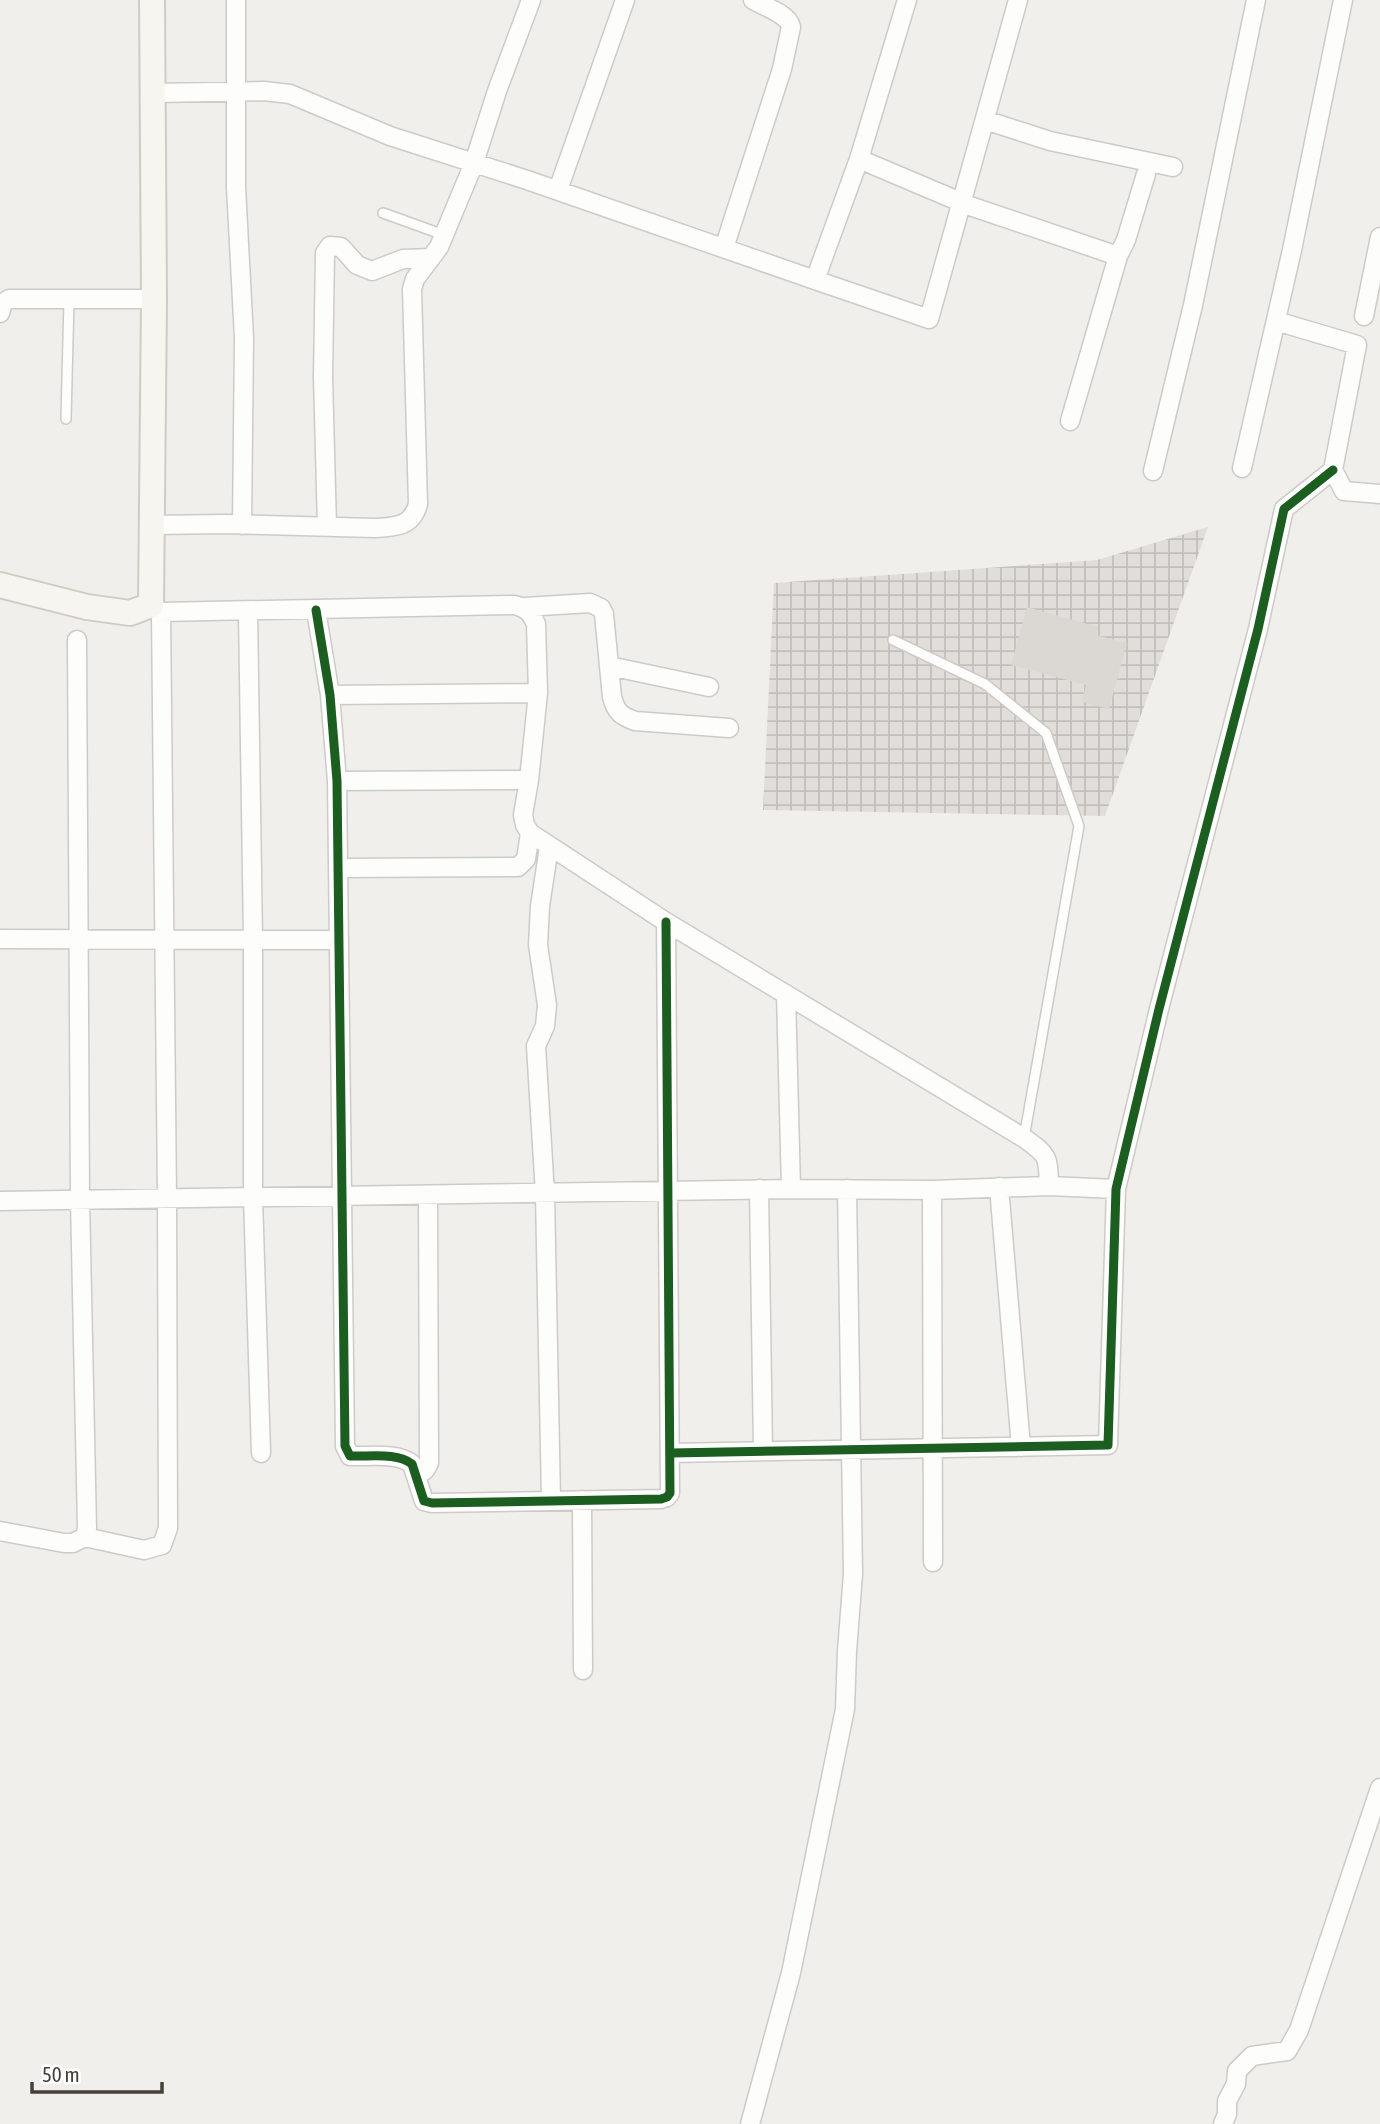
<svg xmlns="http://www.w3.org/2000/svg" width="1380" height="2124" font-family="'Asap Condensed',sans-serif">
<style>
.industrial{fill:url(#industrial-grid)}
.building{fill:#dbd8d4}
.lines{fill:none;stroke-linecap:round;stroke-linejoin:round}
.lane-casing{stroke:#cdcbc7;stroke-width:12}
.street-casing{stroke:#cdcbc7;stroke-width:21}
.secondary-casing{stroke:#cfccc3;stroke-width:28}
.lane{stroke:#fdfdfc;stroke-width:9}
.street{stroke:#fdfdfc;stroke-width:18}
.secondary{stroke:#f6f5f0;stroke-width:24}
.cycleway-casing{stroke:#fff;stroke-width:13}
.cycleway{stroke:#1b5e20;stroke-width:9}
</style>
<defs>
<pattern id="industrial-grid" width="8" height="8" patternUnits="userSpaceOnUse" patternTransform="scale(1.75)"><rect width="8" height="8" fill="#e1deda"/><path d="M0 4h8M4 0v8" fill="none" stroke="#c2c0bc"/></pattern>
</defs>
<rect width="100%" height="100%" fill="#f1efeb"/>
<path class="industrial" d="M1208 527 1105 816 763 810 774 583 1097 560Z"/>
<path class="building" d="M1027 607 1098 627 1096 635 1127 643 1109 709 1082 702 1086 685 1011 665Z"/>
<g class="lines">
<g class="lane-casing">
<path id="lane" d="M383 213 444 235
M66 419 69 300
M893 640 985 684 1046 733 1079 826 1024 1138"/>
</g>
<g class="street-casing">
<path id="street" d="M236 0V187L244 338 242 525
M153 93 264 91 290 94 390 136 527 180 815 280 859 159 907 0
M985 120 1050 141 1173 167
M859 159 970 206 1118 256 1126 240 1146 174
M558 190 625 0
M724 248 782 69 791 27C788 13 764 7 753 0
M815 280 929 319 1018 0
M0 313 3 303 9 299H154
M1364 316 1380 237
M1276 321 1357 345 1333 470 1344 491 1380 494
M1070 421 1118 256
M1242 468 1292 250 1343 0
M1153 471 1193 305 1256 0
M153 525 225 524 374 528C395 527 412 527 418 504L412 289 415 279 439 247 474 163 497 91 531 0
M327 527 323 377 325 253 330 246 341 247 357 265 372 271 403 259 431 258
M151 605 161 612 514 605C527 608 531 613 536 624L538 693 529 780 523 815 525 825 530 833 666 922 1024 1138C1049 1156 1048 1156 1049 1186
M525 607 590 603 601 608 604 614 612 697C616 712 621 716 635 721L729 728
M316 610 330 695 337 781 345 1446 350 1456C369 1457 397 1452 412 1464L424 1501 432 1503 661 1499 667 1497 670 1493 666 922
M248 612 253 939V1197L261 1453
M609 666 709 687
M330 695 538 693
M337 781 529 780
M549 847 540 906 538 945 547 1005 545 1026 536 1046 545 1194 551 1500
M338 868 518 867 526 859 530 833
M0 939 339 940
M786 994 791 1189
M999 1187 1021 1447
M759 1189 763 1451
M932 1190 933 1562
M0 1201 791 1189 932 1190 1049 1186 1116 1189
M671 1453 1108 1445 1116 1189 1159 1009 1258 629 1284 509 1333 470
M417 1475 425 1470 429 1463 428 1195
M582 1500 583 1670
M0 1531 64 1543H73L85 1537 87 1528 80 1199 77 640
M85 1537 144 1550 162 1545 168 1528 167 1197 161 612
M750 2124 791 1973 845 1709 847 1651 853 1574 847 1189
M1223 2124 1227 2114V2101L1236 2084 1237 2071 1252 2056 1287 2051 1299 2030 1380 1788"/>
</g>
<g class="secondary-casing">
<path id="secondary" d="M0 585 87 607 130 613 151 605 154 299 152 0"/>
</g>
<use href="#lane" class="lane"/>
<use href="#street" class="street"/>
<use href="#secondary" class="secondary"/>
<g class="cycleway-casing">
<path id="cycleway" d="M316 610 330 695 337 781 345 1446 350 1456C369 1457 397 1452 412 1464L424 1501 432 1503 661 1499 667 1497 670 1493 666 922
M671 1453 1108 1445 1116 1189 1159 1009 1258 629 1284 509 1333 470"/>
</g>
<use href="#cycleway" class="cycleway"/>
</g>
<path d="M32 2082v10h130v-10" fill="none" stroke="#464138" stroke-width="3.5"/>
<text x="42" y="2082" font-size="21" fill="#464138" stroke="#ffffff" stroke-width="5" paint-order="stroke">50 m</text>
</svg>
